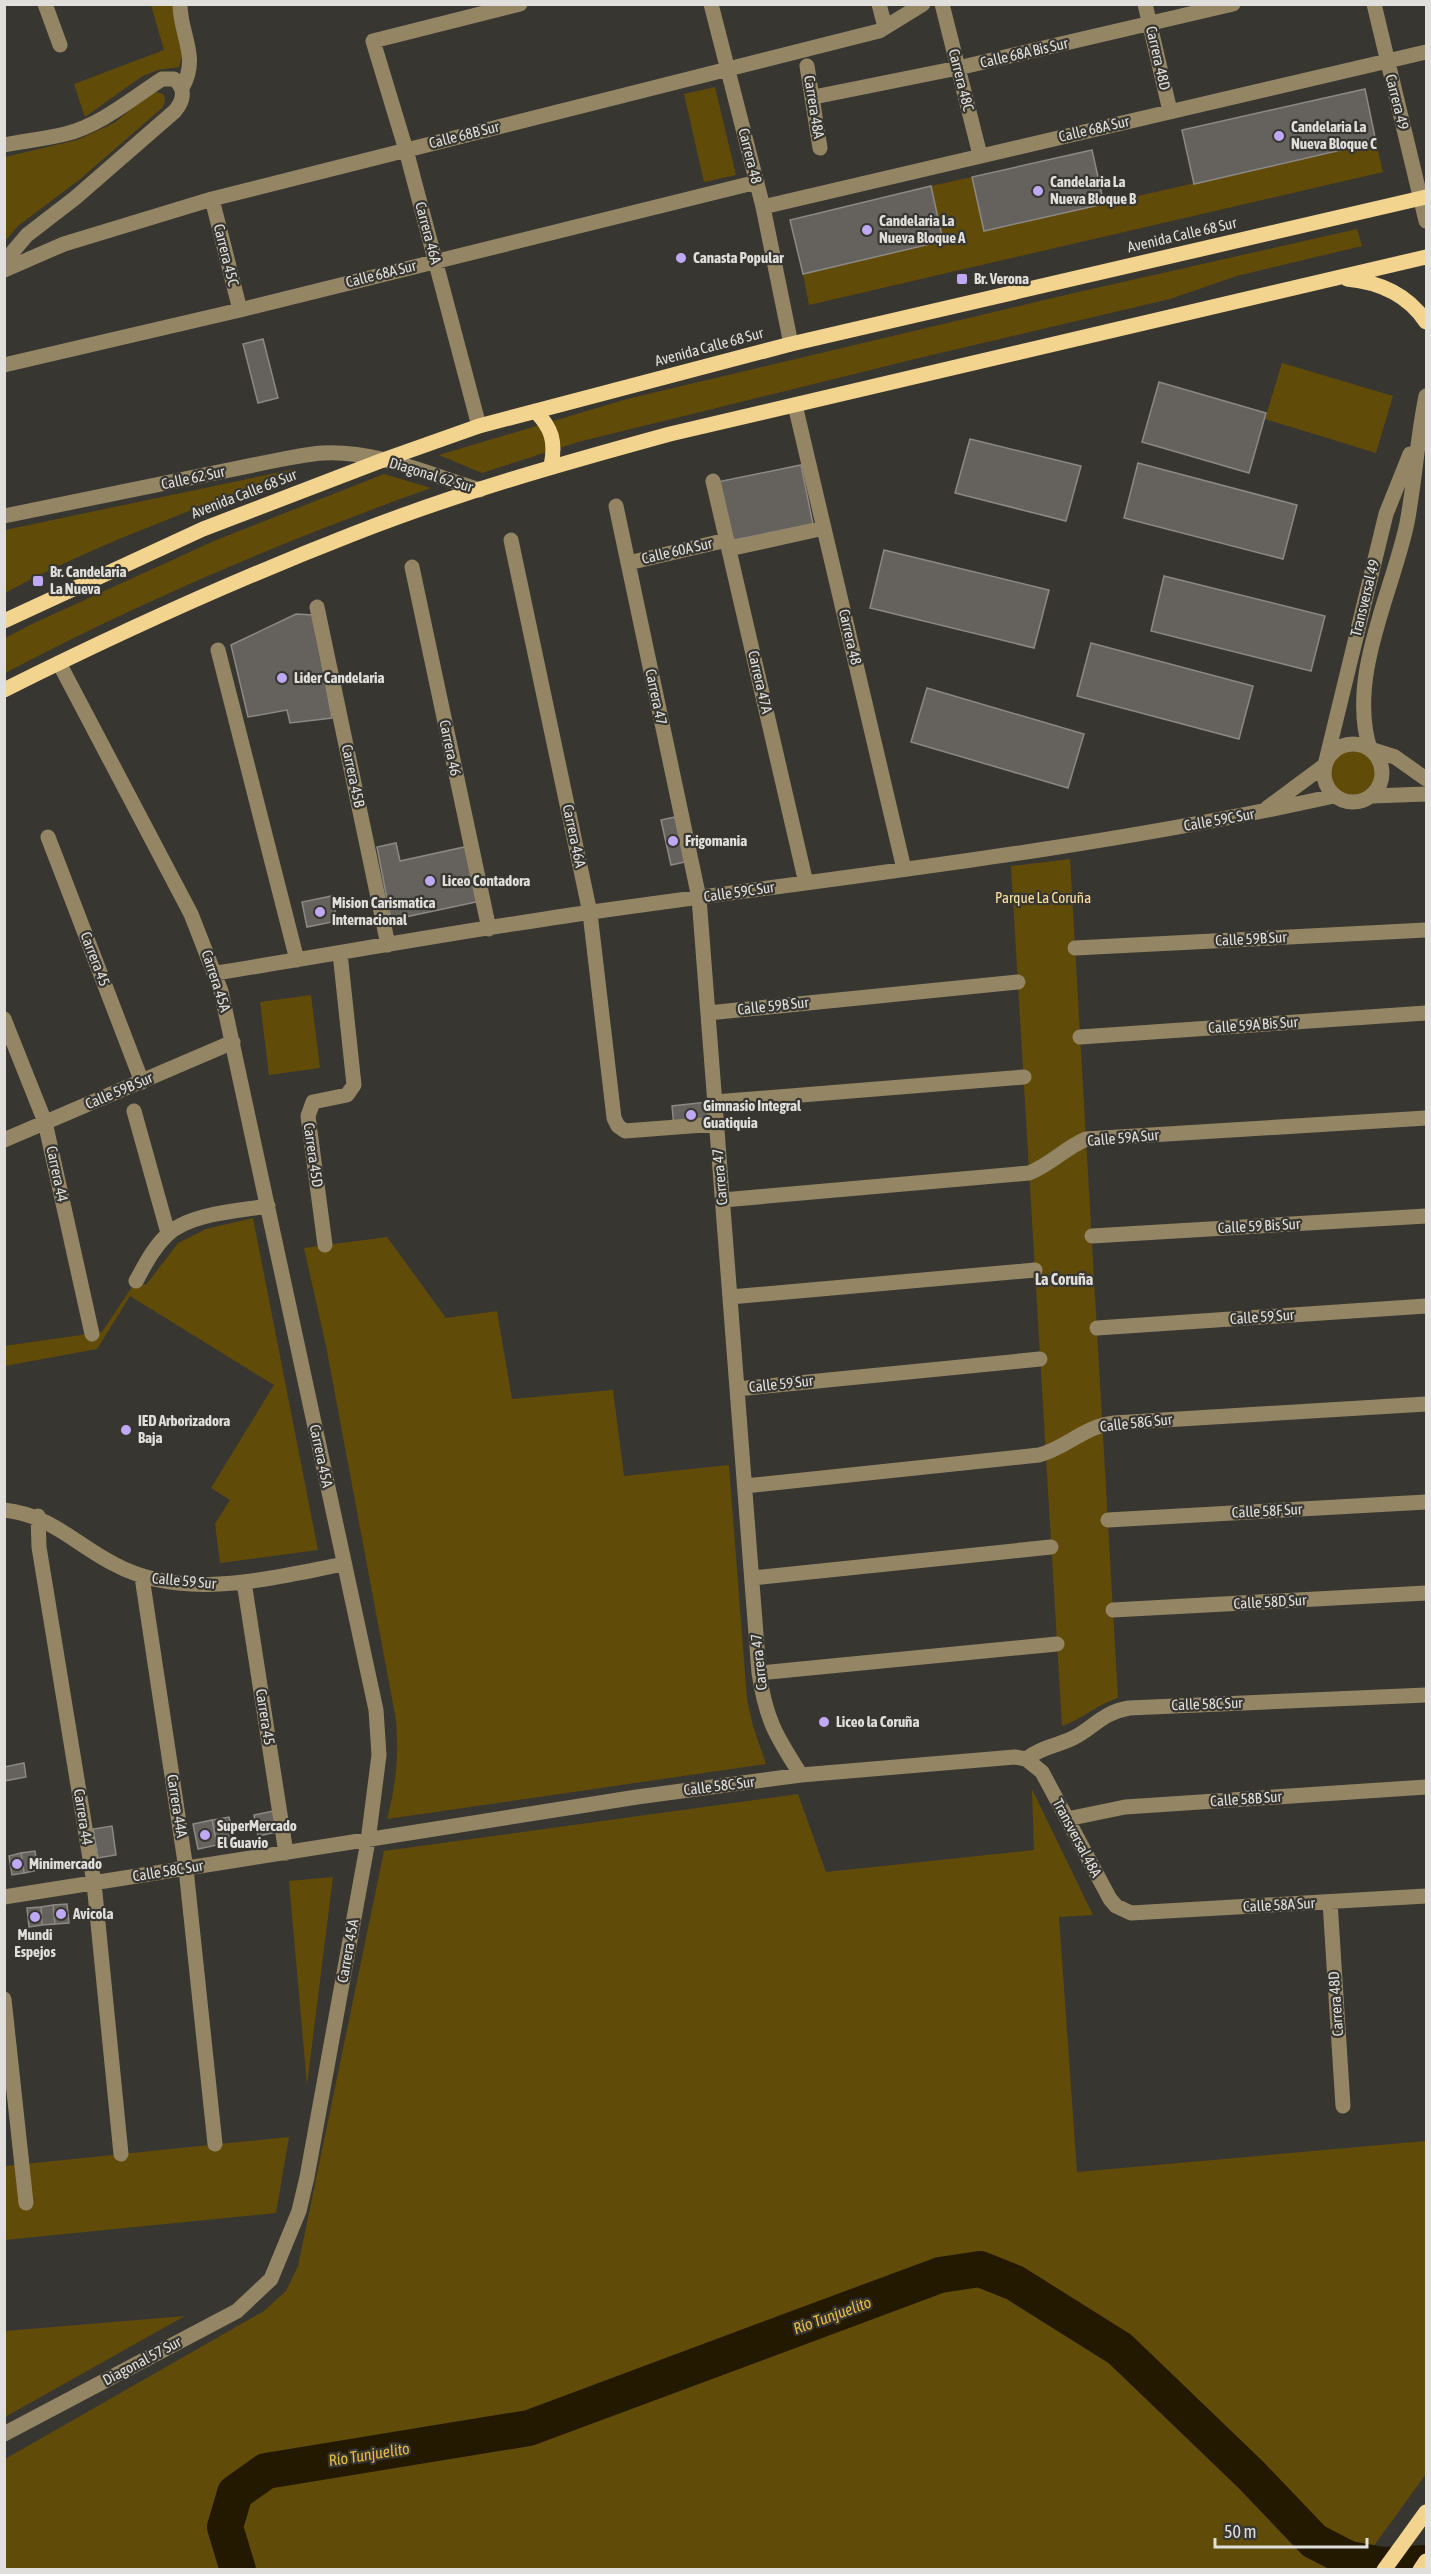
<svg xmlns="http://www.w3.org/2000/svg" width="1431" height="2574" font-family="'Asap Condensed',sans-serif">
<style>
.green{fill:#614b09}
.lines{fill:none;stroke-linecap:round;stroke-linejoin:round}
.river{stroke:#231900;stroke-width:36}
.building{fill:#65625d;stroke:#8c8984;stroke-width:1.5}
.minor{stroke:#948665;stroke-width:15}
.major{stroke:#f2d48f;stroke-width:15}
.poi-dot{fill:#bfa9f4;stroke:#383631;stroke-width:2}
.labels{text-anchor:middle;stroke-width:4.5;stroke-linejoin:round;paint-order:stroke}
.street-label{font-size:15px;fill:#e0dfdc;stroke:#383631}
.poi-label{font-size:15px;font-weight:bold;fill:#e0dfdc;stroke:#383631;text-anchor:start}
.park-label{font-size:15px;fill:#fce1a3;stroke:#383631}
.neighbourhood-label{font-size:16px;font-weight:bold;fill:#e0dfdc;stroke:#383631}
.water-label{font-size:16px;font-style:italic;fill:#e7ba46;stroke:#383631}
</style>
<rect width="100%" height="100%" fill="#383631"/>
<path class="green" d="M151 5H173C178 24 187 47 179 67L158 70 141 77 85 117 74 84 164 50Z
M715 87 736 175 704 182 684 94Z
M158 92 164 95 165 102 162 108 79 180 18 226 5 241V157L77 140 114 123 151 93Z
M1376 142 1383 172 809 305 803 274 943 241 931 186 972 177 984 231Z
M1357 229 1362 246 1237 276 1170 299 919 358 578 442 482 473 439 455 627 399 1061 296Z
M1282 363 1393 396 1376 453 1265 419Z
M295 469C198 509 97 543 5 593V530Z
M384 474 431 488C285 540 142 601 5 673V638L32 624 214 541Z
M1324 774a29 29 0 1 1 58 0a29 29 0 1 1-58 0Z
M1070 859 1118 1698C1097 1704 1083 1719 1062 1726L1011 866Z
M311 995 320 1068 269 1075 260 1002Z
M253 1218 318 1550 220 1563 215 1524 230 1500 211 1488 274 1385 130 1296 97 1349 5 1366 4 1346 102 1332 136 1281 146 1285 178 1243 206 1229Z
M387 1237 446 1318 497 1311 512 1399 613 1390 624 1476 729 1465 747 1699 753 1726 766 1764 387 1819C396 1785 399 1755 396 1720L326 1346 304 1248Z
M1032 1789 1093 1915 1059 1917 1077 2172 1426 2141V2474L1357 2569H5V2459L264 2311 286 2291 298 2266 384 1851 798 1794 826 1872 1034 1850Z
M333 1877 307 2085 289 1881Z
M289 2137 276 2213 5 2240V2166Z
M185 2316 5 2417V2331Z"/>
<g class="lines">
<path class="river" d="M238 2570 225 2527 235 2493 266 2471 529 2428 940 2275 980 2269 1015 2283 1120 2349 1251 2475 1314 2541 1349 2559 1383 2565 1426 2563"/>
</g>
<path class="building" d="M1365 89 1376 142 1194 184 1182 130Z
M1092 150 1104 204 984 231 972 177Z
M931 186 943 241 803 274 790 220Z
M263 339 278 398 258 403 243 344Z
M1159 382 1266 413 1249 473 1142 442Z
M970 439 1081 466 1066 521 955 493Z
M1138 463 1297 505 1283 559 1124 518Z
M801 465 813 524 729 541 717 482Z
M884 550 1049 590 1034 648 870 608Z
M1164 576 1325 616 1311 671 1151 631Z
M296 614 313 615 332 718 290 723 287 710 248 717 231 645Z
M1091 643 1253 686 1239 739 1077 696Z
M927 688 1084 734 1068 788 911 742Z
M675 817 685 862 671 865 661 820Z
M396 843 400 861 469 846 481 901 391 920 377 847Z
M332 896 337 921 307 927 302 902Z
M707 1102 709 1124 674 1127 672 1106Z
M24 1763 26 1777 4 1781V1767Z
M274 1811 277 1832 258 1836 254 1815Z
M229 1817 234 1842 217 1845 212 1820Z
M212 1820 217 1845 198 1849 193 1824Z
M112 1826 116 1855 98 1858 93 1829Z
M35 1851 38 1870 24 1873 21 1853Z
M21 1853 24 1873 12 1875 9 1856Z
M67 1904 69 1923 55 1924 53 1905Z
M53 1905 55 1924 42 1925 41 1907Z
M41 1907 42 1925 29 1927 27 1908Z"/>
<g class="lines">
<path class="minor" d="M45 4 60 45
M180 4C180 36 200 56 182 88
M711 4 763 207 791 344
M879 4 885 27
M942 4 980 155
M1145 4 1170 111
M1374 4 1426 221
M807 66 820 148
M814 97 958 68 1233 4
M4 145C24 141 45 139 65 134 101 125 131 99 162 79H174C186 88 184 100 175 111L75 198 27 235 4 262
M212 199 240 310
M763 207 1426 52
M4 270 64 244 212 199 879 31 923 4
M4 365 240 310 757 182
M795 405 904 869
M479 426 406 150 373 41 520 4
M713 481 806 883
M616 506 699 898 759 1673C766 1720 776 1736 801 1775
M4 516 278 460C293 457 308 454 323 453 376 450 430 475 480 490
M511 540 590 913 614 1118 618 1126 625 1131 716 1124
M729 549 824 528
M628 563 727 540
M412 567 489 929
M317 607 388 945
M218 650 297 960
M1324 773a29 29 0 1 1 58 0a29 29 0 1 1-58 0Z
M1370 749C1347 677 1392 594 1407 523 1415 481 1417 439 1426 396
M1370 749 1395 757 1426 779
M1325 765 1386 514 1410 454
M1372 796 1426 794
M1267 808 1325 765
M48 837 142 1082
M1075 948 1426 930
M216 973C341 953 466 930 592 912 840 877 1089 850 1334 796
M708 1013 1018 982
M4 1019 45 1122 92 1334
M1080 1037 1426 1013
M715 1102 1024 1077
M134 1111 168 1233
M4 1140 233 1042
M723 1200 1029 1173C1050 1165 1065 1148 1086 1139L1426 1118
M1092 1236 1426 1216
M325 1245 308 1116 313 1102 347 1095 354 1085 340 953
M136 1281C145 1265 153 1248 167 1235 189 1213 239 1211 268 1206
M730 1297 1035 1270
M1097 1328 1426 1306
M737 1389 1040 1359
M745 1486 1039 1455C1066 1448 1085 1426 1114 1423L1426 1404
M4 1510C51 1515 75 1544 114 1564 184 1602 270 1578 344 1564
M38 1516 39 1547 94 1883 121 2154
M1108 1520 1426 1502
M142 1577 186 1869 215 2144
M752 1578 1051 1547
M244 1582 286 1853
M1113 1610 1426 1593
M759 1673 1057 1644
M1026 1759C1041 1747 1057 1746 1073 1738 1095 1727 1101 1713 1129 1708L1426 1695
M1067 1819 1125 1807 1426 1787
M4 1897 637 1797 801 1775 1015 1757 1026 1759 1042 1772 1110 1899 1116 1906 1131 1913 1426 1896
M1330 1902 1343 2106
M4 1999 26 2203
M4 2434 237 2311 271 2279 299 2211 307 2177 368 1841 379 1755 376 1710 221 991 191 914 59 663"/>
<path class="major" d="M1347 279C1379 282 1408 295 1426 322
M535 411C552 428 556 442 551 466
M4 621 203 529 383 460 479 426 791 344 1426 197
M4 690C118 633 235 580 353 534 457 493 564 463 670 434L1426 257
M1384 2570 1426 2512
M1420 2570 1426 2561"/>
</g>
<g class="poi-dot">
<circle cx="1279" cy="136" r="6"/>
<circle cx="1038" cy="191" r="6"/>
<circle cx="867" cy="230" r="6"/>
<circle cx="681" cy="258" r="6"/>
<rect x="956" y="273" width="12" height="12" rx="3"/>
<rect x="32" y="575" width="12" height="12" rx="3"/>
<circle cx="282" cy="678" r="6"/>
<circle cx="673" cy="841" r="6"/>
<circle cx="430" cy="881" r="6"/>
<circle cx="320" cy="912" r="6"/>
<circle cx="691" cy="1115" r="6"/>
<circle cx="126" cy="1430" r="6"/>
<circle cx="824" cy="1722" r="6"/>
<circle cx="205" cy="1835" r="6"/>
<circle cx="17" cy="1864" r="6"/>
<circle cx="61" cy="1914" r="6"/>
<circle cx="35" cy="1917" r="6"/>
</g>
<g class="labels">
<g class="street-label">
<text transform="translate(1024 53) rotate(-13)" y="5">Calle 68A Bis Sur</text>
<text transform="translate(1158 58) rotate(77)" y="5">Carrera 48D</text>
<text transform="translate(961 80) rotate(76)" y="5">Carrera 48C</text>
<text transform="translate(1397 102) rotate(76)" y="5">Carrera 49</text>
<text transform="translate(814 107) rotate(81)" y="5">Carrera 48A</text>
<text transform="translate(1094 129) rotate(-13)" y="5">Calle 68A Sur</text>
<text transform="translate(464 135) rotate(-14)" y="5">Calle 68B Sur</text>
<text transform="translate(750 156) rotate(76)" y="5">Carrera 48</text>
<text transform="translate(428 233) rotate(75)" y="5">Carrera 46A</text>
<text transform="translate(1182 235) rotate(-13)" y="5">Avenida Calle 68 Sur</text>
<text transform="translate(226 255) rotate(76)" y="5">Carrera 45C</text>
<text transform="translate(381 274) rotate(-14)" y="5">Calle 68A Sur</text>
<text transform="translate(709 347) rotate(-15)" y="5">Avenida Calle 68 Sur</text>
<text transform="translate(431 475) rotate(17)" y="5">Diagonal 62 Sur</text>
<text transform="translate(193 478) rotate(-12)" y="5">Calle 62 Sur</text>
<text transform="translate(244 494) rotate(-21)" y="5">Avenida Calle 68 Sur</text>
<text transform="translate(677 551) rotate(-13)" y="5">Calle 60A Sur</text>
<text transform="translate(1365 598) rotate(-76)" y="5">Transversal 49</text>
<text transform="translate(850 637) rotate(77)" y="5">Carrera 48</text>
<text transform="translate(760 682) rotate(77)" y="5">Carrera 47A</text>
<text transform="translate(656 697) rotate(78)" y="5">Carrera 47</text>
<text transform="translate(450 748) rotate(78)" y="5">Carrera 46</text>
<text transform="translate(353 776) rotate(78)" y="5">Carrera 45B</text>
<text transform="translate(1219 820) rotate(-10)" y="5">Calle 59C Sur</text>
<text transform="translate(574 836) rotate(78)" y="5">Carrera 46A</text>
<text transform="translate(739 892) rotate(-8)" y="5">Calle 59C Sur</text>
<text transform="translate(1251 939) rotate(-3)" y="5">Calle 59B Sur</text>
<text transform="translate(95 959) rotate(69)" y="5">Carrera 45</text>
<text transform="translate(216 981) rotate(72)" y="5">Carrera 45A</text>
<text transform="translate(773 1006) rotate(-6)" y="5">Calle 59B Sur</text>
<text transform="translate(1253 1025) rotate(-4)" y="5">Calle 59A Bis Sur</text>
<text transform="translate(119 1091) rotate(-23)" y="5">Calle 59B Sur</text>
<text transform="translate(1123 1138) rotate(-5)" y="5">Calle 59A Sur</text>
<text transform="translate(313 1155) rotate(82)" y="5">Carrera 45D</text>
<text transform="translate(57 1174) rotate(78)" y="5">Carrera 44</text>
<text transform="translate(720 1177) rotate(-95)" y="5">Carrera 47</text>
<text transform="translate(1259 1226) rotate(-3)" y="5">Calle 59 Bis Sur</text>
<text transform="translate(1262 1317) rotate(-4)" y="5">Calle 59 Sur</text>
<text transform="translate(781 1384) rotate(-6)" y="5">Calle 59 Sur</text>
<text transform="translate(1136 1423) rotate(-6)" y="5">Calle 58G Sur</text>
<text transform="translate(321 1456) rotate(78)" y="5">Carrera 45A</text>
<text transform="translate(1267 1511) rotate(-3)" y="5">Calle 58F Sur</text>
<text transform="translate(184 1581) rotate(5)" y="5">Calle 59 Sur</text>
<text transform="translate(1270 1602) rotate(-3)" y="5">Calle 58D Sur</text>
<text transform="translate(759 1662) rotate(-96)" y="5">Carrera 47</text>
<text transform="translate(1207 1704) rotate(-2)" y="5">Calle 58C Sur</text>
<text transform="translate(265 1717) rotate(81)" y="5">Carrera 45</text>
<text transform="translate(719 1786) rotate(-7)" y="5">Calle 58C Sur</text>
<text transform="translate(1246 1799) rotate(-4)" y="5">Calle 58B Sur</text>
<text transform="translate(177 1806) rotate(81)" y="5">Carrera 44A</text>
<text transform="translate(83 1817) rotate(81)" y="5">Carrera 44</text>
<text transform="translate(1077 1838) rotate(62)" y="5">Transversal 48A</text>
<text transform="translate(168 1871) rotate(-9)" y="5">Calle 58C Sur</text>
<text transform="translate(1279 1905) rotate(-3)" y="5">Calle 58A Sur</text>
<text transform="translate(348 1951) rotate(-80)" y="5">Carrera 45A</text>
<text transform="translate(1336 2004) rotate(-94)" y="5">Carrera 48D</text>
<text transform="translate(142 2361) rotate(-28)" y="5">Diagonal 57 Sur</text>
</g>
<g class="poi-label">
<text x="1291" y="132">Candelaria La<tspan x="1291" dy="17">Nueva Bloque C</tspan></text>
<text x="1050" y="187">Candelaria La<tspan x="1050" dy="17">Nueva Bloque B</tspan></text>
<text x="879" y="226">Candelaria La<tspan x="879" dy="17">Nueva Bloque A</tspan></text>
<text x="693" y="263">Canasta Popular</text>
<text x="974" y="284">Br. Verona</text>
<text x="50" y="577">Br. Candelaria<tspan x="50" dy="17">La Nueva</tspan></text>
<text x="294" y="683">Lider Candelaria</text>
<text x="685" y="846">Frigomania</text>
<text x="442" y="886">Liceo Contadora</text>
<text x="332" y="908">Mision Carismatica<tspan x="332" dy="17">Internacional</tspan></text>
<text x="703" y="1111">Gimnasio Integral<tspan x="703" dy="17">Guatiquia</tspan></text>
<text x="138" y="1426">IED Arborizadora<tspan x="138" dy="17">Baja</tspan></text>
<text x="836" y="1727">Liceo la Coruña</text>
<text x="217" y="1831">SuperMercado<tspan x="217" dy="17">El Guavio</tspan></text>
<text x="29" y="1869">Minimercado</text>
<text x="73" y="1919">Avicola</text>
<text x="35" y="1940" text-anchor="middle">Mundi<tspan x="35" dy="17">Espejos</tspan></text>
</g>
<g class="park-label">
<text x="1043" y="903">Parque La Coruña</text>
</g>
<g class="neighbourhood-label">
<text x="1064" y="1285">La Coruña</text>
</g>
<g class="water-label">
<text transform="translate(832 2315) rotate(-20)" y="6">Río Tunjuelito</text>
<text transform="translate(369 2454) rotate(-9)" y="6">Río Tunjuelito</text>
</g>
</g>
<rect width="1431" height="2574" fill="none" stroke="#e0dfdc" stroke-width="12"/>
<path d="M1215 2538v9h152v-9" fill="none" stroke="#e0dfdc" stroke-width="3"/>
<text x="1224" y="2538" font-size="18" fill="#e0dfdc" stroke="#383631" stroke-width="4.5" paint-order="stroke">50 m</text>
</svg>
